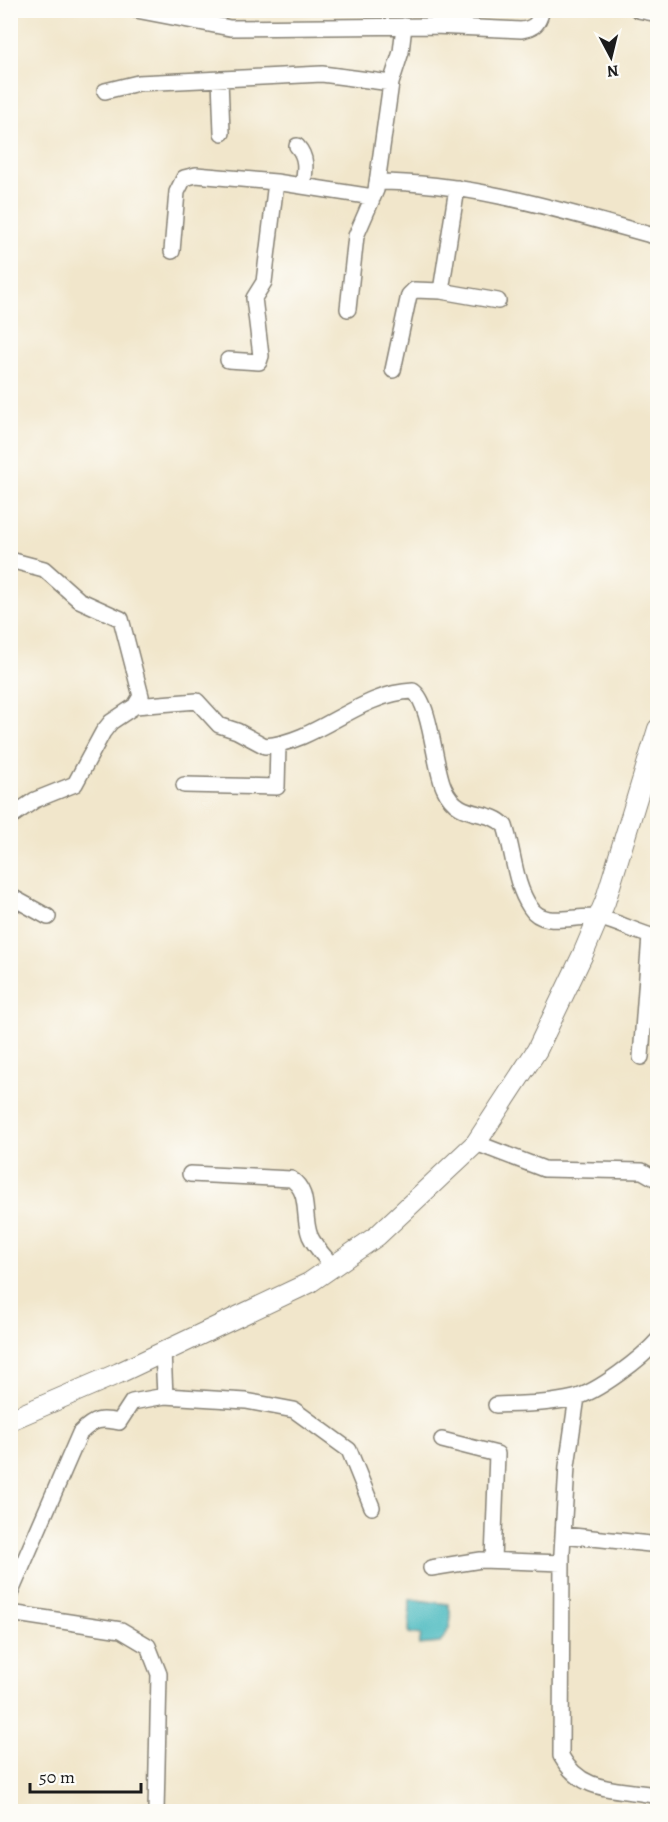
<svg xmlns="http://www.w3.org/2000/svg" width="668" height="1822" font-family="Alegreya,serif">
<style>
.water{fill:#4bbac0;stroke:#346b6e;stroke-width:1.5}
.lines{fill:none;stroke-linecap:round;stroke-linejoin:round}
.minor-casing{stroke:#868174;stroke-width:18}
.tertiary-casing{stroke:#868174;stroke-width:22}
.minor{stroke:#fff;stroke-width:15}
.tertiary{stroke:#fff;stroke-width:20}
</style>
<rect width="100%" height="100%" fill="#fdfcf7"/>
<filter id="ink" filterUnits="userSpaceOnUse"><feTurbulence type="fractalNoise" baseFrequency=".0167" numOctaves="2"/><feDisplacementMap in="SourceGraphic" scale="12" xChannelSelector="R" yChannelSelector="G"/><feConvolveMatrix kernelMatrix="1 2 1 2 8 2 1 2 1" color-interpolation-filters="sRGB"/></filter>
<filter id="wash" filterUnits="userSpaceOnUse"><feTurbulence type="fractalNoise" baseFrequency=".008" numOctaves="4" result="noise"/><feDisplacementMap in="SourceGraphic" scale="24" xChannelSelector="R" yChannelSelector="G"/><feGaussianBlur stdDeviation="1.35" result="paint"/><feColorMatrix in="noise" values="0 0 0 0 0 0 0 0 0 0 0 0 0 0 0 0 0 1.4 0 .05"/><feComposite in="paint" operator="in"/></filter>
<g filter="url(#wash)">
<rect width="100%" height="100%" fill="#f1e6cb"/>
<path class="water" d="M410 1599 448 1604C454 1620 450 1630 440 1643L419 1645 421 1635 409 1633Z"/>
</g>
<g filter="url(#ink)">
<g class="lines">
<g class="minor-casing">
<path id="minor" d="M136 10 230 28 434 26 521 30C535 28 538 24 542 10
M638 10 658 14
M220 79 222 133
M105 91 138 83 322 74 391 83
M297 146C308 158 305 171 303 186
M377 182C473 182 566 212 658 237
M172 251 177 192 184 178 196 175 276 182 373 197
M441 291 498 301
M348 309 356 236 376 190 391 83 401 52 404 26
M228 360 259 362 261 356 254 298 264 282 276 182
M393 370 409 295 414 290 441 291 457 188
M10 560 44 569 79 600 121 619 141 696 135 706 111 722 103 732 75 784 35 800 10 817
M135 706 197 701 219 725 237 731 265 746C318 742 359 693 413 691 431 703 434 767 444 788 459 822 488 807 505 826 514 853 514 883 530 907 544 930 578 913 600 918 620 923 638 933 658 938
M184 785 277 787 278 745
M10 896 48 917
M641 1057 650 936
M476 1143 544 1169 642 1171 658 1180
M190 1174 291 1179C311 1192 302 1216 310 1236 315 1247 326 1258 333 1267
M165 1396 246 1401 294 1410 349 1450 372 1507
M577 1397 567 1466 562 1553 561 1756C583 1796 620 1787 658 1796
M496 1405C522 1404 549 1404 574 1398 598 1392 642 1358 658 1340
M442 1440 497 1454 493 1560
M563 1535 650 1544
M431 1568 481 1560 562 1563
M10 1594 80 1433C94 1419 100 1418 119 1422L132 1402 165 1396 163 1352
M10 1613 121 1630 148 1646 159 1674 156 1812"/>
</g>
<g class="tertiary-casing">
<path id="tertiary" d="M10 1420 119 1373 309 1283 377 1236 476 1143 537 1050 583 954 605 902 658 729"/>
</g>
<use href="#minor" class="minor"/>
<use href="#tertiary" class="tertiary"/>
</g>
</g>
<rect width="668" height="1822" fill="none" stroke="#fdfcf7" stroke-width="36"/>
<g transform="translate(611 57) rotate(173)" stroke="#fdfcf7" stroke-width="4.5" paint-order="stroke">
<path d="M0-4.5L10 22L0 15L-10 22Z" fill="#1c1c1c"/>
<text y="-9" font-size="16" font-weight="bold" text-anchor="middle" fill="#1c1c1c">N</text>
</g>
<path d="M30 1783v9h111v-9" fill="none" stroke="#1c1c1c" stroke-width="3"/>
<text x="39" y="1783" font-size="18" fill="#1c1c1c" stroke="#fdfcf7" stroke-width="4.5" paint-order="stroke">50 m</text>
</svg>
